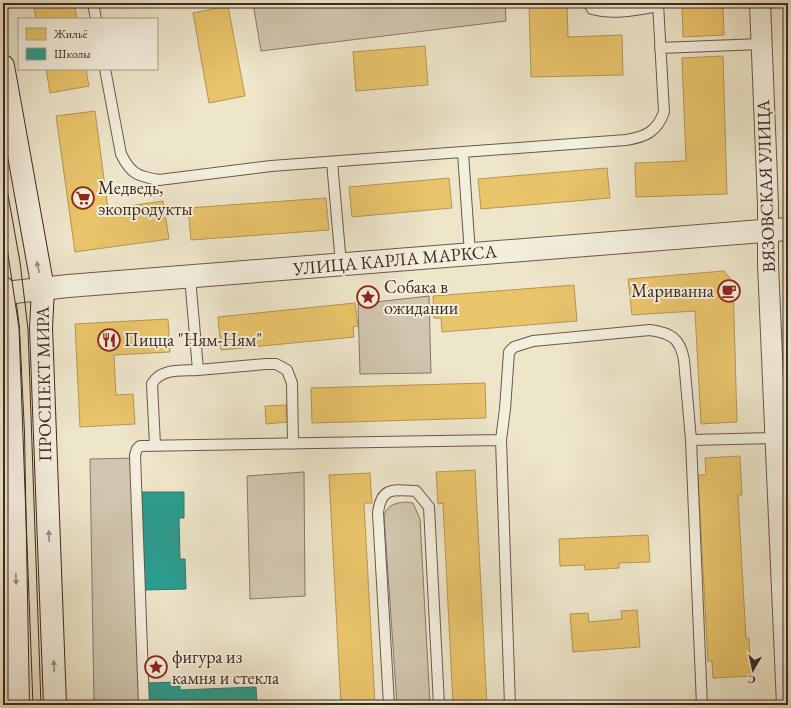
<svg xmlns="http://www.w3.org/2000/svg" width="791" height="708" font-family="'EB Garamond',serif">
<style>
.green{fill:#d0c6ae;stroke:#877868}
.homes{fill:#e9c46a;stroke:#b69654}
.schools{fill:#2a9d8f;stroke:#307a6e}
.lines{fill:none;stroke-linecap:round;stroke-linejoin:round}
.service-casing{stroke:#6a584c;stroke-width:12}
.minor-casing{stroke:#6a584c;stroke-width:22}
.tertiary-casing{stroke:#6a584c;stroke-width:24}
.secondary-casing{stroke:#3e2922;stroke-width:24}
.service{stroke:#f4efdd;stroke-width:10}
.minor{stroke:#f4efdd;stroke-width:20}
.tertiary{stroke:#f4efdd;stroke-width:22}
.secondary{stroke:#f4efdd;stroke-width:22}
.tram{stroke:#3e2922;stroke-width:1}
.oneway{fill:#998c80}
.labels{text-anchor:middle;stroke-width:4;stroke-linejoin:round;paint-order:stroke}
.street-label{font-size:18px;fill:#3e2922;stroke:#f4efdd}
.poi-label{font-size:18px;fill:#3e2922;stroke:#f4efdd;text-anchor:start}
</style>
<rect width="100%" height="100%" fill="#eee6cb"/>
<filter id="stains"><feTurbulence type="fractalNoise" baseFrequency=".005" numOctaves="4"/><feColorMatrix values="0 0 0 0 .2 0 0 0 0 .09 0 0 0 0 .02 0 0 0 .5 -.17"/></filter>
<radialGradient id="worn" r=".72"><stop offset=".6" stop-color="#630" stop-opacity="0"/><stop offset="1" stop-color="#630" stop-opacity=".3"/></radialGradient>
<path class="green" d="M253 3H505L506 21 261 51Z
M429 296 431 373 360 374 358 304Z
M138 458 146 705H94L90 459Z
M304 472 305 596 250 599 247 476Z
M405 502 413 503 420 519 430 705H397L384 515C388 505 395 503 405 502Z"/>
<path class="homes" d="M33 3H74L77 19H36Z
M529 3H567L568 37 622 35 623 75 531 77Z
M682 3H723L724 35 683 37Z
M228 6 245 96 209 103 193 13Z
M425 46 428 85 356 91 353 52Z
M723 56 727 194 636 197 635 163 686 161 682 58Z
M46 69H86L89 86 50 93Z
M95 111 108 209 163 201 169 239 75 252 56 116Z
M607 168 610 198 481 209 478 179Z
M449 178 452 208 352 217 349 187Z
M326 198 329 230 191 240 188 208Z
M724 271 733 282 737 422 701 424 695 311 632 315 628 279Z
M574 285 577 321 442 332 441 318H434L433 296Z
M355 303 358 326 353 327 354 337 221 350 218 317Z
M168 319 170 352 114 355 116 395 133 394 135 424 80 427 75 324Z
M485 383 486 418 312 423 311 388Z
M286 405 287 422 266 424 265 406Z
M740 456 742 495H738L746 638H749L751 676 713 678 712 661H708L698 475H706L705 458Z
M475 470 487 705H453L443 503 438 504 436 472Z
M370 473 372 503H364L375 705H341L329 475Z
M648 535 650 562 619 563V568L585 570 584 565 560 566 559 539Z
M637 610 640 647 573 652 570 614 588 613 589 622 622 619 621 611Z"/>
<path class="schools" d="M142 492H184V518H179L180 559H185L186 589 144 590Z
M180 682V690L256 687 257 705H149L148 683Z"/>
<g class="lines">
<g class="service-casing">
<path id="service" d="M93 3 96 19
M589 3 592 9C614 15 636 10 658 6
M660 48 761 44
M105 69 121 154C131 174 137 176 159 180L271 166 626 140C645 137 657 132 664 112L658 3
M463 153 470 254
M332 162 341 264
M198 370 266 364H276L287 370 292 383 293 444
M775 420H788
M691 440 776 438
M155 445 152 384C161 368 181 371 198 370L190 277
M144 705 135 455 137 449 140 446 501 440
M389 705 378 513C381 486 394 490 416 491L429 507 439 705
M510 705 501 440 505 409 509 352 514 347 533 341 650 330C671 333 680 338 684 360L691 440 702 705"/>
</g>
<g class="minor-casing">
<path id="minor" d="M760 3 768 204V264L787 705"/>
</g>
<g class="tertiary-casing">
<path id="tertiary" d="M4 294 14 292 68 286 788 229"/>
</g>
<g class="secondary-casing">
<path id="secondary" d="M3 66 43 289 41 328 55 705
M3 288 8 329 13 433 18 705"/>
</g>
<use href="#service" class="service"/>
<use href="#minor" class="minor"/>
<use href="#tertiary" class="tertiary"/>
<use href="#secondary" class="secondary"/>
<path class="tram" d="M3 167 20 262 28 329 41 705
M3 221 19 328 33 705"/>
</g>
<defs><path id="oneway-solid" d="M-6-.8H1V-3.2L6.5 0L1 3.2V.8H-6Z"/></defs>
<g class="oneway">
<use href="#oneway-solid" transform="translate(38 267) rotate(-103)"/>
<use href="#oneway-solid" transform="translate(49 536) rotate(-92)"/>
<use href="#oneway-solid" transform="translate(16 579) rotate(89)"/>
<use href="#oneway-solid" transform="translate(54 666) rotate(-92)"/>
</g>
<defs>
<g id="supermarket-ring" transform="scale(1.15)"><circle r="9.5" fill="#f4efdd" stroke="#8f2418" stroke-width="1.5"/><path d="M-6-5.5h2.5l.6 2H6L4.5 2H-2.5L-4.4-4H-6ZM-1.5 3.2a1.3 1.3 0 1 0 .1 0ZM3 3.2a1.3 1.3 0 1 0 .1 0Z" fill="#8f2418"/></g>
<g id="cafe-ring" transform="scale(1.15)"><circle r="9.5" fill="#f4efdd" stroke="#8f2418" stroke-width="1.5"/><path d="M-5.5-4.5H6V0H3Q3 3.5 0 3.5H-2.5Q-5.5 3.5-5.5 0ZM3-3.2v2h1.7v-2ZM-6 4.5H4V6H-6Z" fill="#8f2418"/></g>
<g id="sight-ring" transform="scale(1.15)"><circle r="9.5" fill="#f4efdd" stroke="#8f2418" stroke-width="1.5"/><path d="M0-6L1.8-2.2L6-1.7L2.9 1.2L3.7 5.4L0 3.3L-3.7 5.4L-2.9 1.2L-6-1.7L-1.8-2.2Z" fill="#8f2418"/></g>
<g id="restaurant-ring" transform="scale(1.15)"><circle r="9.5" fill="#f4efdd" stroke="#8f2418" stroke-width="1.5"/><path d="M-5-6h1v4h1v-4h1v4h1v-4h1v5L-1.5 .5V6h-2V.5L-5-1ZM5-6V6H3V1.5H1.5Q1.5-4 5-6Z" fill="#8f2418"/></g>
</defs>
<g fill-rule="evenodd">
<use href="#supermarket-ring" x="83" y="198"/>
<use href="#cafe-ring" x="729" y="291"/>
<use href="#sight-ring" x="368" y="297"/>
<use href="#restaurant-ring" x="109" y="340"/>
<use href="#sight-ring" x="156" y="667"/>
</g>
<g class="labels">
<g class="street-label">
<text transform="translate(766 186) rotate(-92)" y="6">ВЯЗОВСКАЯ УЛИЦА</text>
<text transform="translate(395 260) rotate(-5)" y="6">УЛИЦА КАРЛА МАРКСА</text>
<text transform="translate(44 384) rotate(-91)" y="6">ПРОСПЕКТ МИРА</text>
</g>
<g class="poi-label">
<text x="98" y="194">Медведь,<tspan x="98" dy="21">экопродукты</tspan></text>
<text x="384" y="293">Собака в<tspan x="384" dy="21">ожидании</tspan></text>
<text x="714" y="297" text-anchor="end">Мариванна</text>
<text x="124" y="346">Пицца "Ням-Ням"</text>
<text x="172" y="663">фигура из<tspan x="172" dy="21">камня и стекла</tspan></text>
</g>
</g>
<rect width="791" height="708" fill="none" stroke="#eee6cb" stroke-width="16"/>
<rect x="4" y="4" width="783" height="700" fill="none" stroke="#3e2922" stroke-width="2"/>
<rect x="8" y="8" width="775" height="692" fill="none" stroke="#3e2922"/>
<rect x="18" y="18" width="140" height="52" fill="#f4efdd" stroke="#aba092"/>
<rect x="26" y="28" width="20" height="12" fill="#e9c46a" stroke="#aba092"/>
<text x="54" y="38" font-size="12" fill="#3e2922">Жильё</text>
<rect x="26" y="48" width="20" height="12" fill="#2a9d8f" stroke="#aba092"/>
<text x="54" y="58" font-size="12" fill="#3e2922">Школы</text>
<g transform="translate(753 670) rotate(189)" stroke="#f4efdd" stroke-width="3" paint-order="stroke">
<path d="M0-3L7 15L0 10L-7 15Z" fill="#3e2922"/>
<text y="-6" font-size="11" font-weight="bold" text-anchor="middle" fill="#3e2922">С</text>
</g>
<rect width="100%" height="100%" filter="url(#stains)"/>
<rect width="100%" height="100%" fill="url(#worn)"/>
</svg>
